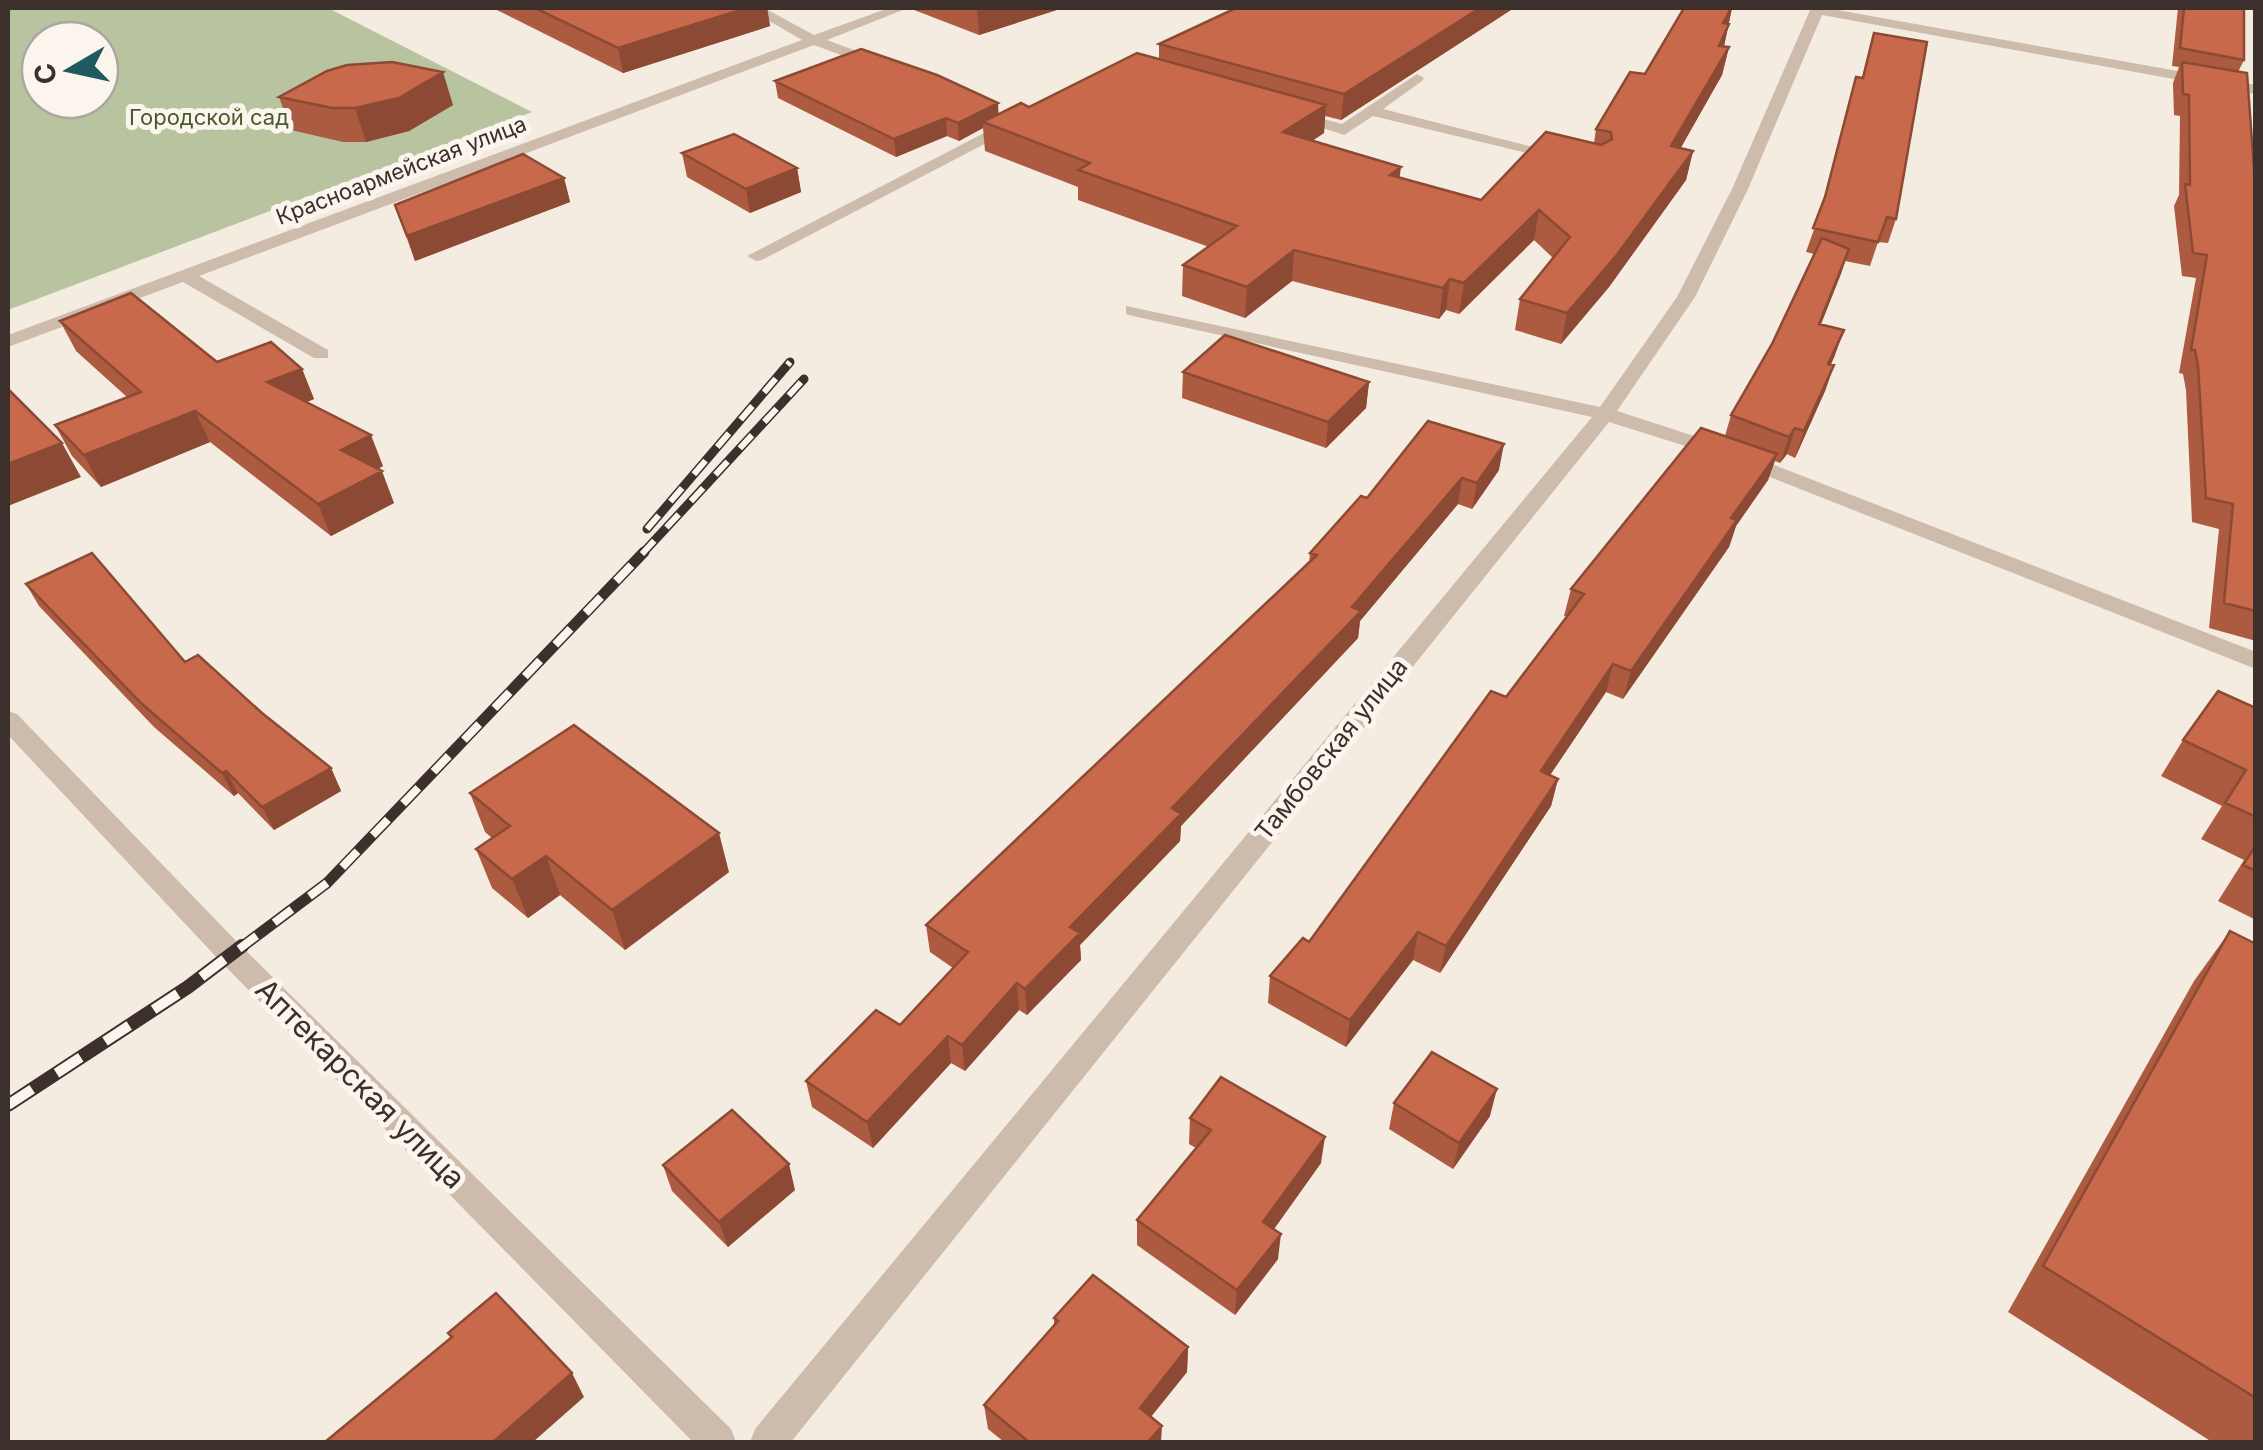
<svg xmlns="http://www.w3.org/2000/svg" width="2263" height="1450" font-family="Inter,sans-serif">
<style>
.green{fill:#b8c4a0;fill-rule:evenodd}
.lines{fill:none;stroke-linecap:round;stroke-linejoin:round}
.minor{fill:#cdbbac;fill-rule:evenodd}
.rail-far2-casing{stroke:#3b302b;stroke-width:9}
.rail-far1-casing{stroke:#3b302b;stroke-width:11}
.rail-casing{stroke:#3b302b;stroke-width:14}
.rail-far2{stroke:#fbf5ee;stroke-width:6;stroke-dasharray:18;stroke-linecap:butt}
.rail-far1{stroke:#fbf5ee;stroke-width:8;stroke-dasharray:22;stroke-linecap:butt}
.rail{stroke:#fbf5ee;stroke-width:10;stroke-dasharray:29;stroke-linecap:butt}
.wall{fill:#ac5a40}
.shaded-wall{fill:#8c4a34}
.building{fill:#c8694b;stroke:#8c4a34;stroke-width:2.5}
.labels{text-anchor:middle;stroke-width:10;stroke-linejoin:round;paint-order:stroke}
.far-park-label{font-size:22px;fill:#4a5a2e;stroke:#fbf5ee}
.far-street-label{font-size:22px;fill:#3b302b;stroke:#fbf5ee}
.street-label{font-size:25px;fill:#3b302b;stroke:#fbf5ee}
.near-street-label{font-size:30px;fill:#3b302b;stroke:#fbf5ee}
</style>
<rect width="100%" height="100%" fill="#f4ebe1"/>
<path class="green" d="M8 8H328L532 112 8 310ZM40 40H100V100H40Z"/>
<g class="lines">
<path class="minor" d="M747 8H764L814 35 889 8H908L827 40 886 62V68H876L814 45 199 276 328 350V358H314L183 282 8 347V335L802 40Z
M1811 8H1826L2256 85V94L1822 15 1748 189 1695 297 1617 411 1728 447 2256 652V669L1714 455 1609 422 791 1442H750L755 1429 1592 417 1133 316 1126 314V306L1600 407 1677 297 1732 189Z
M1417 74 1424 78 1422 81 1383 109 1568 156 1560 161 1373 116 1344 135 1287 116 1295 111 1342 124Z
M1013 118 1021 123 1019 126 762 260 756 261 747 256Z
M8 711 17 714 241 946 731 1429 736 1442H693L221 962 8 735Z"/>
<g class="rail-far2-casing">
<path id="rail-far2" d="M647 529 790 362
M642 554 804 379"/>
</g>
<g class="rail-far1-casing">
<path id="rail-far1" d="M239 949 327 883 644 552"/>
</g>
<g class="rail-casing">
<path id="rail" d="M8 1105 188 987 242 946"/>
</g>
<use href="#rail-far2" class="rail-far2"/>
<use href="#rail-far1" class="rail-far1"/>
<use href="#rail" class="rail"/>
</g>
<path class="wall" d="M496 8H767L770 26 623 73 497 10Z
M909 8H1063L979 35Z
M1236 8H1514L1341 120 1325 116 1324 133 1312 141 1399 178 1481 200 1594 143 1596 129 1645 74 1732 8 1724 46 1729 47 1722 75 1680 148 1693 151 1686 180 1609 287 1561 344 1515 330 1520 299 1553 258 1534 240 1459 314 1446 310 1439 319 1292 281 1245 318 1182 296 1183 265 1209 247 1078 200V187L985 151 983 128 959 141 947 136 896 157 778 98 775 81 998 103V114L1029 107 1159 59V44Z
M2178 8H2244V60L2238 72 2256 339V641L2209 628 2219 529 2192 522 2186 390 2183 374 2179 373 2196 278 2182 276 2174 206 2179 195 2180 116 2174 115 2173 83 2179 67 2172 66Z
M1874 33 1896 219 1888 243 1878 242 1870 266 1845 261 1821 324 1835 355 1831 364 1834 365 1825 391 1795 458 1787 454 1780 463 1775 461 1768 480 1736 526 1729 547 1623 699 1606 692 1550 775 1558 779 1551 806 1440 973 1413 960 1346 1047 1268 1003 1270 976 1309 942 1506 697 1567 617 1564 616 1571 589 1725 436 1731 415 1772 344 1814 254 1806 252 1822 207 1856 77 1862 78Z
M279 97 453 105 409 131 366 142H343L291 130Z
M682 153 797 168 801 192 750 213 687 177Z
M564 178 570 202 415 261 395 205Z
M60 321 217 362 302 369 314 399 307 402 383 466 378 469 394 503 331 536 210 442 101 487 72 456 55 425 127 397 76 351Z
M1183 372 1369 382 1366 408 1326 448 1182 398Z
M1499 470 1472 509 1458 504 1360 621 1358 638 1181 826 1180 841 1080 945 1081 960 1027 1015 1019 1010 965 1071 951 1063 873 1148 812 1107 806 1081 900 1025 953 968 930 952 926 925 1309 564 1310 553 1367 498Z
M26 584 262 713 331 768 341 791 274 830 238 793 234 796 154 727 39 606Z
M2256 708V920L2218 901 2244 860 2201 839 2222 806 2161 776 2183 740Z
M470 793 729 872 625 950 560 895 528 918 492 888 476 849 492 838 485 832Z
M2230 931 2256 944V1442H2212L2008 1312 2194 981Z
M1394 1103 1490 1116 1453 1169 1389 1129Z
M1190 1118 1321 1163 1274 1229 1278 1259 1235 1315 1137 1245V1220L1196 1148 1189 1144Z
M663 1165 795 1190 728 1247 672 1191Z
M1054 1318 1188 1347 1187 1372 1151 1417 1161 1442H1004L988 1429 984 1405 1054 1325Z"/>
<path class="shaded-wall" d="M745 8H767L770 26 623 73 618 48Z
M987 8H1063L979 35 977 11Z
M1480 8H1514L1341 120 1344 94Z
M1732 8 1723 51 1713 73 1723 23Z
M1729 47 1722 75 1665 176 1671 146Z
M443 72 453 105 409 131 366 142 355 108Z
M998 103 999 121 983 122V128L959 141 958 123Z
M1326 105 1324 133 1281 161 1283 132Z
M946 118 947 136 896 157 894 139Z
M1693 151 1686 180 1609 287 1561 344 1567 313Z
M1401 167 1397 196 1390 175Z
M797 168 801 192 750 213 746 189Z
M564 178 570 202 415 261 407 236Z
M1539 210 1534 240 1459 314 1464 283Z
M1849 249 1841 274 1811 349 1819 324Z
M1294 250 1292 281 1245 318 1247 287Z
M1450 279 1446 310 1439 319 1443 288Z
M1844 330 1835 355 1820 389 1828 364Z
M1834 365 1825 391 1795 458 1804 431Z
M302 369 314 399 280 413 267 382Z
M1369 382 1366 408 1326 448 1328 422Z
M195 411 210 442 101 487 84 455Z
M1795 428 1787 454 1780 463 1789 437Z
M371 435 383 466 353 482 341 450Z
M62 443 81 477 8 506V464Z
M1504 444 1499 470 1472 509 1477 483Z
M1777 454 1768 480 1736 526 1729 547 1623 699 1631 671 1731 518Z
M382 471 394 503 331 536 318 504Z
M1462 478 1458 504 1360 621 1358 638 1181 826 1180 841 1080 945 1081 960 1027 1015 1025 989 1070 927 1172 808 1352 607Z
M1613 664 1606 692 1534 799 1541 771Z
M331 768 341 791 274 830 262 807Z
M226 771 238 793 234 796 222 773Z
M1558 779 1551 806 1440 973 1446 946Z
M719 833 729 872 625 950 612 910Z
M546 856 560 895 528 918 512 879Z
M1418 932 1413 960 1346 1047 1350 1020Z
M1017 983 1019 1010 965 1071 962 1045Z
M948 1036 951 1063 873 1148 867 1122Z
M1497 1089 1490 1116 1453 1169 1459 1143Z
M1325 1137 1321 1163 1261 1247 1263 1222Z
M789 1164 795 1190 728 1247 719 1222Z
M1281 1234 1278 1259 1235 1315 1237 1290Z
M1188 1347 1187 1372 1139 1431 1140 1408Z
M572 1373 584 1397 533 1442H493Z
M1162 1426 1161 1442H1148Z"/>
<path class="building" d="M535 8H747L618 48Z
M1236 8H1480L1344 94 1159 44Z
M1684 8H1731L1723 23 1729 24 1719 46 1729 47 1671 146 1693 151 1616 256 1567 313 1520 299 1570 237 1539 210 1464 283 1450 279 1443 288 1294 250 1247 287 1183 265 1237 226 1078 170 1090 163 983 122 1021 103 1029 107 1137 53 1326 105 1283 132 1401 167 1390 175 1481 200 1546 132 1601 145 1612 139 1611 132 1596 129 1630 72 1645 74Z
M2184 8H2244V60L2180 48Z
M1874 33 1927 42 1896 219 1887 217 1878 242 1813 228 1825 197 1856 77 1863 78Z
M861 49 937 75 998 103 958 123 946 118 894 139 775 81Z
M392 62 443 72 399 98 355 108H332L279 97 327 71 347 65Z
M2182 62 2247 73 2254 169 2256 254V611L2224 603 2233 504 2206 498 2198 366 2195 350H2191L2207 255 2193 253 2185 184 2190 185 2189 95 2183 94Z
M734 134 797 168 746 189 682 153Z
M523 154 564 178 407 236 395 205Z
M1822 238 1849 249 1819 324 1844 330 1828 364 1834 365 1804 431 1795 428 1789 437 1731 415 1772 344Z
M131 293 217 362 271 342 302 369 267 382 371 435 341 450 382 471 318 504 195 411 84 455 55 425 141 392 60 321Z
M1225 335 1369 382 1328 422 1183 372Z
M8 389 62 443 8 464Z
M1428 421 1504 444 1477 483 1462 478 1352 607 1361 611 1172 808 1181 814 1070 927 1080 933 1025 989 1017 983 962 1045 948 1036 867 1122 806 1081 876 1010 900 1025 968 952 926 925 1317 555 1310 553 1361 496 1367 498Z
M1701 428 1777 454 1731 518 1737 520 1631 671 1613 664 1541 771 1558 779 1446 946 1418 932 1350 1020 1270 976 1303 938 1309 942 1491 691 1506 697 1584 594 1571 589Z
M92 553 185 662 198 655 262 713 331 768 262 807 226 771 222 773 142 704 26 584Z
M2218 691 2256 708V817L2225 803 2246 770 2183 740Z
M574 725 719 833 612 910 546 856 512 879 476 849 510 826 470 793Z
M2256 845V871L2243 865Z
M2230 931 2256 944V1398L2043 1266Z
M1432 1052 1497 1089 1459 1143 1394 1103Z
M1221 1077 1325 1137 1263 1222 1281 1234 1237 1290 1137 1220 1211 1130 1190 1118Z
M732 1110 789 1164 719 1222 663 1165Z
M1093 1275 1188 1347 1140 1408 1162 1426 1148 1442H1029L984 1405 1058 1321 1054 1318Z
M496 1293 572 1373 493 1442H325L452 1337 448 1333Z"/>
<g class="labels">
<g class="far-park-label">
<text x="209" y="125">Городской сад</text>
</g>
<g class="far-street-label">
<text transform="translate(401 170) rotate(-21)" y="8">Красноармейская улица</text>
</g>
<g class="street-label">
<text transform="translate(1331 749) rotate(-51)" y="9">Тамбовская улица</text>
</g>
<g class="near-street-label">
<text transform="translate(360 1084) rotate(45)" y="10">Аптекарская улица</text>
</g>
</g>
<rect width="2263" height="1450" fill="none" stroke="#3b302b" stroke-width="20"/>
<g transform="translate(70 70) rotate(261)"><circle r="48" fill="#fbf5ee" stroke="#aea6a0" stroke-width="2.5"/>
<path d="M0-8L18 38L0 25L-18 38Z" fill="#1f5a5e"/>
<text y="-15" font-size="28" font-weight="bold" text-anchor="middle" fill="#3b302b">С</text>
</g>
</svg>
